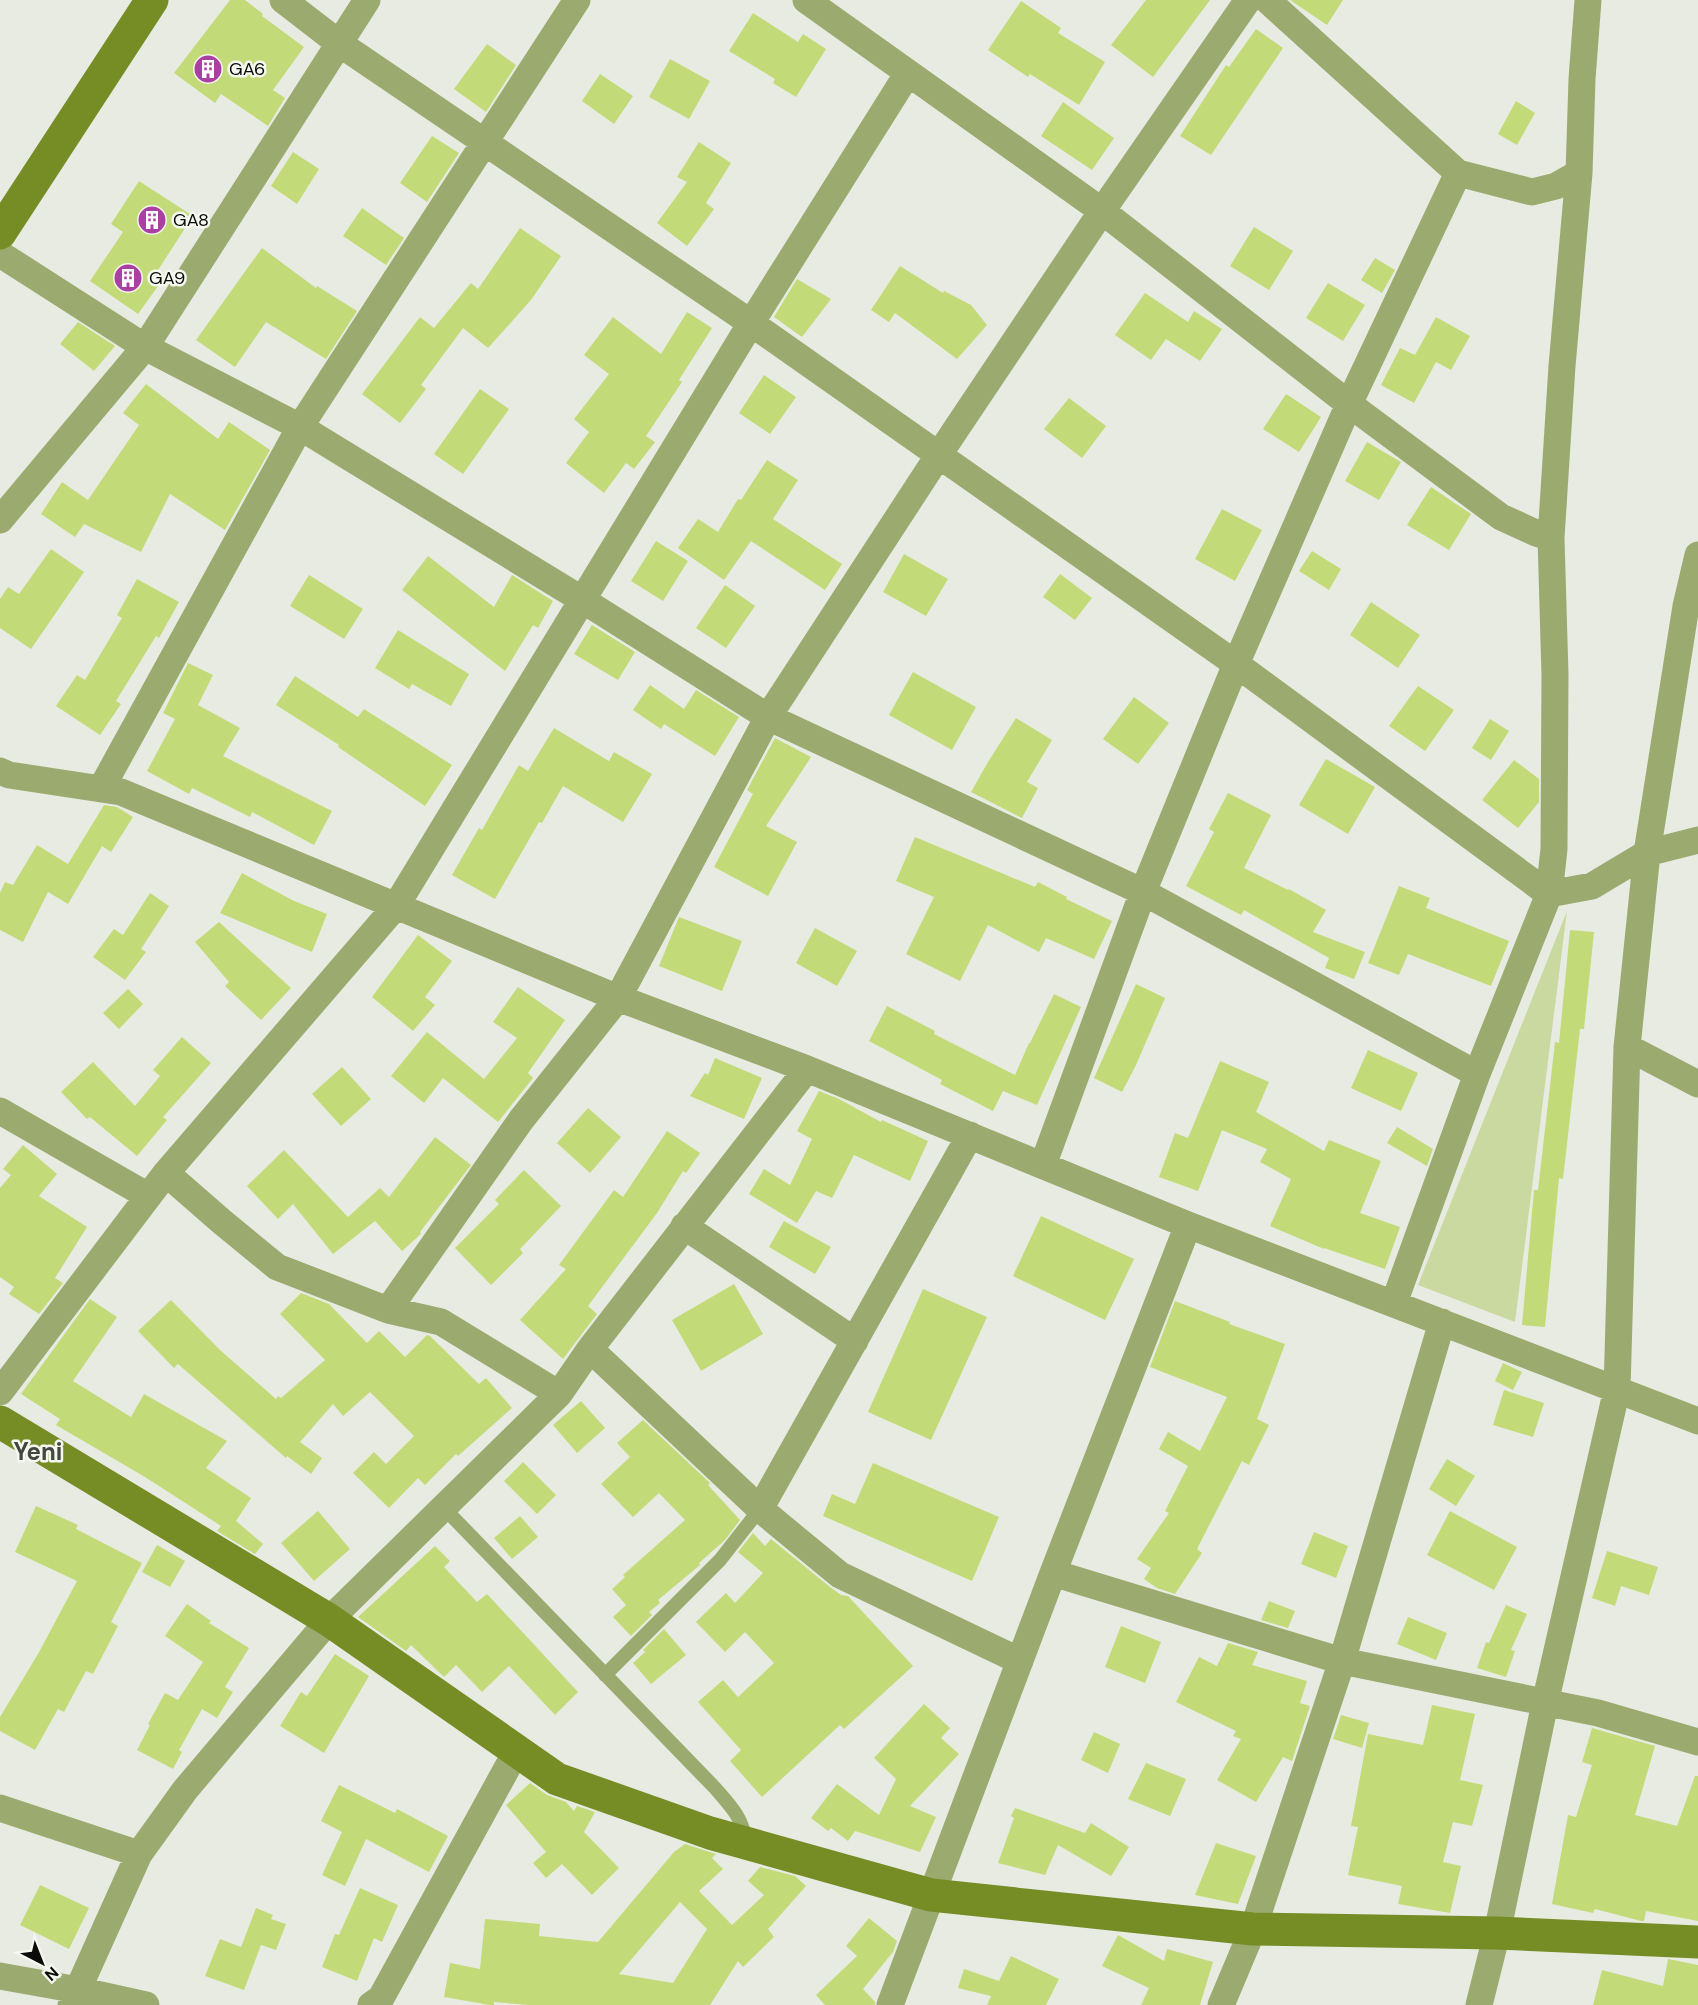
<svg xmlns="http://www.w3.org/2000/svg" width="1698" height="2005" font-family="'DM Sans',sans-serif">
<style>
.green{fill:#c9d9a0}
.building{fill:#c2db78;fill-rule:evenodd}
.lines{fill:none;stroke-linecap:round;stroke-linejoin:round}
.lane{stroke:#9bab6f;stroke-width:14}
.street{stroke:#9bab6f;stroke-width:27}
.secondary{stroke:#768c25;stroke-width:33}
.labels{text-anchor:middle;stroke-width:5;stroke-linejoin:round;paint-order:stroke}
.poi-label{font-size:18px;fill:#0b0c09;stroke:#f5f8ef;text-anchor:start}
.district-label{font-size:24px;font-weight:bold;fill:#44473f;stroke:#f5f8ef}
</style>
<rect width="100%" height="100%" fill="#e8ebe2"/>
<path class="green" d="M1567 911 1515 1322 1418 1285Z"/>
<path class="building" d="M230 0H245L263 14 262 16 304 47 273 90 285 98 268 126 221 94 215 103 174 73Z
M1146 0H1210L1153 77 1111 45Z
M1290 0H1343L1327 25Z
M1021 1 1061 28 1058 33 1105 62 1079 105 1030 74 1028 77 988 50Z
M753 13 798 42 803 34 826 49 796 97 773 83 775 79 729 51Z
M1256 29 1283 48 1211 155 1180 136 1226 65 1229 67Z
M487 44 516 65 486 112 454 89Z
M670 59 710 81 689 119 649 97Z
M600 74 633 96 614 124 582 101Z
M1516 101 1535 113 1517 145 1498 134Z
M1063 102 1114 138 1092 170 1041 136Z
M432 136 459 153 427 202 400 183Z
M699 142 731 163 706 203 714 209 687 246 657 223 687 182 677 177Z
M293 152 319 169 297 204 271 186Z
M139 181 193 216 158 270 166 275 138 314 90 281 123 232 111 224Z
M362 208 404 238 386 265 343 236Z
M1254 227 1293 251 1269 290 1230 266Z
M520 228 561 256 531 300 488 348 463 328 421 385 426 389 400 423 362 394 420 317 434 328 471 283 478 289Z
M262 248 316 288 317 286 357 311 326 359 266 322 235 367 196 340Z
M1375 258 1395 270 1382 293 1361 280Z
M900 266 943 293 944 291 971 305 987 325 957 359 895 313 889 322 871 310Z
M797 279 831 299 802 337 774 317Z
M1328 283 1365 305 1343 341 1306 318Z
M1145 293 1188 322 1194 311 1222 329 1200 361 1166 339 1151 360 1115 335Z
M687 312 712 328 679 380 682 382 646 436 655 442 634 469 626 463 604 493 566 463 589 432 574 419 609 374 584 355 613 317 661 354Z
M1436 317 1470 336 1451 370 1436 362 1414 403 1381 385 1400 348 1415 355Z
M78 322 115 346 94 371 60 344Z
M764 375 796 397 770 434 739 413Z
M146 384 218 439 229 422 270 450 225 530 170 494 141 552 84 524 75 537 41 514 62 482 88 500 139 425 123 413Z
M480 389 509 409 463 474 434 454Z
M1286 394 1321 417 1299 452 1263 429Z
M1069 398 1106 426 1082 458 1044 429Z
M1367 442 1401 462 1379 500 1345 481Z
M767 460 798 480 773 519 842 564 825 590 751 541 724 580 678 548 698 519 718 532 738 499 741 500Z
M1431 487 1471 514 1449 550 1407 525Z
M1222 509 1262 530 1235 581 1195 559Z
M656 541 688 561 663 601 631 581Z
M51 549 84 572 31 649 0 628V599L8 587 19 594Z
M1312 551 1341 569 1329 590 1299 571Z
M904 554 948 579 926 616 883 592Z
M428 556 494 607 512 575 553 601 538 628 533 625 505 671 402 590Z
M1060 574 1092 598 1075 620 1043 597Z
M309 575 363 609 344 639 290 606Z
M137 579 179 602 159 638 156 636 116 701 121 704 100 735 56 706 77 675 85 680 122 618 117 615Z
M725 585 755 606 726 648 696 628Z
M1371 602 1420 635 1398 668 1350 635Z
M592 625 635 652 618 680 574 654Z
M398 630 469 674 451 706 412 684 409 689 375 668Z
M188 663 213 675 198 705 240 728 223 756 332 811 314 845 252 812 250 817 192 788 189 794 147 771 175 719 163 713Z
M913 672 976 707 952 750 889 715Z
M295 676 358 717 364 709 452 765 425 806 338 747 339 745 276 705Z
M650 685 684 709 696 690 739 717 715 756 664 724 661 729 633 710Z
M1418 686 1454 710 1425 751 1389 726Z
M1134 697 1169 723 1138 764 1103 739Z
M1016 718 1052 740 1027 782 1038 788 1022 818 971 792 988 762Z
M1490 719 1509 731 1491 760 1472 748Z
M554 728 609 761 614 752 652 774 623 822 563 786 542 823 539 822 495 899 452 875 479 828 482 830 519 765 528 771Z
M775 738 811 757 766 826 797 842 768 896 714 867 753 794 747 790Z
M1326 759 1375 787 1348 834 1299 805Z
M1514 760 1539 779V802L1518 828 1482 800Z
M1228 793 1271 815 1244 868 1288 890 1289 889 1326 910 1313 932 1365 952 1354 979 1325 968 1329 958 1244 910 1241 915 1186 886 1214 832 1209 829Z
M104 805 117 807 133 817 111 852 102 846 68 904 48 892 23 942 0 930V893L5 882 13 885 37 845 68 864Z
M915 837 1035 887 1038 882 1067 897 1066 899 1112 921 1094 959 1046 938 1039 952 988 925 960 981 906 954 934 897 896 881Z
M242 873 294 901 327 914 312 952 220 913Z
M1399 886 1430 898 1426 908 1509 941 1491 986 1408 954 1399 975 1368 963Z
M150 893 169 906 141 949 146 952 125 980 93 957 114 929 123 935Z
M679 917 742 941 722 991 659 966Z
M219 922 291 988 261 1020 225 986 229 982 195 942Z
M815 928 857 951 837 986 796 963Z
M1570 930 1594 932 1584 1029H1580L1563 1179 1559 1178 1545 1327 1522 1325 1534 1190H1538L1555 1042 1559 1043Z
M418 935 452 961 425 997 435 1005 413 1031 372 997Z
M1136 984 1165 998 1136 1065 1122 1092 1094 1078Z
M518 987 565 1020 528 1073 533 1078 498 1122 443 1078 424 1103 391 1076 427 1032 484 1079 517 1038 493 1022Z
M128 989 143 1004 119 1029 103 1013Z
M1054 994 1081 1007 1037 1105 1003 1091 993 1111 940 1084 942 1080 869 1041 887 1006 935 1031 934 1034 1015 1075 1029 1043H1030Z
M182 1037 211 1063 163 1117 167 1120 137 1156 90 1117 87 1119 61 1092 93 1062 135 1106 160 1076 153 1070Z
M1368 1050 1418 1073 1401 1111 1351 1088Z
M715 1058 762 1078 744 1119 690 1096 705 1073 708 1075Z
M1220 1061 1269 1082 1256 1112 1324 1151 1329 1140 1381 1161 1360 1213 1400 1227 1385 1269 1324 1248V1249L1270 1226 1291 1179 1260 1162 1267 1149 1222 1130 1198 1191 1159 1177 1175 1133 1188 1138Z
M342 1067 371 1099 341 1126 312 1094Z
M819 1091 839 1099 881 1122 882 1120 928 1141 910 1181 854 1155 832 1198 816 1191 797 1223 749 1194 764 1169 790 1185 812 1139 797 1131Z
M588 1108 621 1137 590 1173 557 1143Z
M1397 1127 1433 1149 1427 1166 1387 1143Z
M667 1131 700 1153 686 1173 683 1171 657 1213 588 1306 597 1314 563 1359 520 1320 566 1269 559 1265 614 1190 623 1197Z
M435 1137 471 1165 420 1232 421 1234 402 1251 375 1221 333 1254 293 1204 278 1219 247 1186 284 1150 348 1217 380 1188 389 1197Z
M23 1145 57 1174 39 1196 87 1227 55 1278 63 1283 39 1314 9 1294 14 1287 0 1277V1188L11 1175 3 1169Z
M524 1170 561 1206 520 1249 523 1253 491 1285 455 1248 499 1204 495 1200Z
M1041 1216 1134 1259 1105 1320 1013 1276Z
M784 1221 831 1247 815 1274 769 1247Z
M734 1284 763 1334 701 1371 672 1320Z
M923 1289 987 1317 931 1440 868 1412Z
M301 1293 329 1304 367 1343 379 1331 405 1357 427 1335 430 1336 479 1384 486 1378 512 1408 458 1456 456 1454 425 1485 418 1478 389 1508 353 1473 374 1452 386 1464 414 1436 370 1392 343 1416 333 1404 300 1442 322 1458 311 1474 287 1456 286 1458 178 1364 174 1368 138 1331 171 1300 220 1350 276 1399 278 1396 281 1398 325 1360 280 1314Z
M90 1299 117 1317 73 1381 131 1417 144 1394 227 1441 206 1468 251 1498 236 1521 263 1544 255 1554 217 1531 221 1526 145 1477 56 1425 60 1419 21 1394Z
M1175 1301 1230 1322 1229 1324 1285 1344 1257 1419 1269 1425 1249 1465 1242 1461 1197 1549 1202 1553 1175 1594 1157 1588 1144 1579 1151 1568 1137 1559 1169 1513 1165 1511 1188 1466 1159 1449 1168 1432 1200 1451 1227 1397 1150 1367Z
M1503 1363 1522 1372 1513 1390 1495 1381Z
M1504 1390 1544 1403 1533 1437 1493 1425Z
M581 1401 605 1428 577 1453 553 1425Z
M643 1420 710 1483 708 1485 740 1520 725 1540 699 1563 700 1565 658 1600 660 1603 649 1612 652 1615 631 1636 613 1617 626 1605 612 1589 625 1577 623 1575 685 1520 659 1493 633 1517 601 1484 630 1457 617 1443Z
M1447 1459 1475 1476 1456 1506 1429 1489Z
M523 1462 556 1495 537 1514 504 1481Z
M873 1463 999 1517 972 1581 823 1516 832 1494 855 1504Z
M36 1506 78 1525 76 1529 142 1563 111 1622 118 1626 93 1674 86 1671 64 1712 58 1709 35 1750 0 1731V1717L38 1654 77 1581 15 1552Z
M318 1511 350 1549 314 1581 281 1543Z
M1450 1511 1517 1547 1494 1590 1427 1555Z
M520 1516 538 1537 512 1559 494 1538Z
M1314 1532 1348 1546 1336 1578 1301 1564Z
M753 1533 765 1546 771 1539 830 1587 841 1595 848 1596 913 1666 844 1729 840 1725 762 1797 730 1761 741 1750 698 1702 723 1680 738 1697 774 1663 745 1632 725 1652 696 1622 726 1593 735 1603 763 1573 738 1552Z
M157 1545 185 1561 170 1587 142 1572Z
M435 1546 450 1561 444 1567 477 1602 487 1594 578 1692 555 1715 509 1666 482 1692 456 1665 444 1677 411 1645 406 1651 358 1617Z
M1607 1551 1658 1567 1649 1595 1621 1586 1615 1606 1592 1598Z
M1269 1601 1295 1611 1288 1628 1261 1620Z
M187 1604 211 1621 209 1623 249 1648 225 1687 233 1692 217 1718 202 1709 179 1750 182 1752 173 1769 137 1750 150 1725 148 1724 165 1693 178 1700 203 1662 165 1636Z
M1506 1605 1527 1614 1511 1650 1515 1651 1506 1677 1477 1668 1486 1642 1489 1643Z
M1408 1617 1447 1633 1436 1660 1397 1644Z
M1121 1626 1161 1642 1145 1683 1105 1667Z
M664 1629 686 1655 651 1684 633 1663 645 1652 643 1650Z
M1228 1643 1258 1652 1252 1665 1307 1681 1300 1703 1310 1706 1293 1758 1292 1761 1283 1757 1256 1802 1217 1780 1241 1739 1233 1736 1236 1731 1176 1702 1199 1657 1217 1666Z
M335 1654 369 1676 324 1753 280 1726 301 1692 307 1696Z
M924 1704 950 1728 941 1738 959 1754 910 1806 936 1817 920 1852 855 1831 848 1841 831 1828 828 1831 811 1818 837 1784 879 1815 896 1779 874 1758Z
M1432 1705 1475 1714 1460 1780 1483 1785 1472 1826 1453 1822 1443 1862 1461 1866 1450 1913 1398 1904 1402 1886 1348 1875 1358 1827 1351 1826 1368 1734 1423 1745Z
M1341 1715 1369 1723 1362 1748 1333 1739Z
M1592 1728 1655 1746 1635 1815 1677 1826 1695 1776H1698V1921L1646 1911 1644 1921H1641L1595 1909 1593 1913 1552 1904 1568 1815 1576 1817 1592 1765 1582 1762Z
M1094 1732 1120 1744 1108 1773 1081 1760Z
M1146 1763 1186 1779 1170 1816 1128 1799Z
M530 1783 547 1795 566 1802 574 1811 577 1806 595 1812 584 1832 619 1868 592 1895 562 1864 546 1878 533 1863 546 1852 506 1805Z
M339 1785 395 1813 397 1809 448 1836 429 1872 366 1839 345 1886 322 1875 342 1832 321 1821Z
M1015 1808 1085 1833 1091 1823 1129 1847 1111 1876 1058 1845 1045 1875 998 1863 1014 1818 1011 1816Z
M1216 1843 1256 1856 1238 1904 1195 1895Z
M685 1844 716 1854 712 1858 723 1869 699 1891 732 1925 764 1895 748 1881 760 1867 795 1876 806 1886 768 1929 774 1937 743 1967 738 1961 710 2005H529L494 2002V2005H490L444 1997 450 1963 480 1969 485 1919 540 1924 539 1936 598 1942 674 1852ZM680 1902 707 1929 673 1983 619 1974Z
M40 1885 89 1908 69 1949 20 1925Z
M360 1888 398 1905 382 1942 374 1938 357 1981 322 1967 335 1934 339 1935Z
M256 1908 273 1915 271 1919 286 1924 276 1950 261 1945 244 1990 205 1976 220 1939 241 1947Z
M869 1918 897 1941 893 1952 863 1989 875 2002V2005H825L816 1995 857 1956 846 1946Z
M1118 1935 1164 1961 1167 1949 1213 1962 1200 2005H1141L1149 1988 1102 1966Z
M1011 1956 1059 1979 1046 2005H987L991 1996 958 1988 964 1969 999 1981Z
M1668 1959 1698 1965V2005H1593L1602 1970 1663 1986Z"/>
<g class="lines">
<path class="lane" d="M443 1507 715 1788C729 1804 744 1819 745 1841
M605 1675 720 1560 760 1509"/>
<path class="street" d="M283 0 340 44 751 323 1236 664 1549 894 1592 886 1647 853 1698 840
M806 0 1102 211 1349 404 1501 517 1536 533 1551 538
M1267 0 1458 173 1532 192 1556 186 1579 173
M0 254 145 347 300 427 581 599 768 717 1143 892 1477 1074
M0 520 145 347 367 0
M0 771 9 775 121 792 618 998 807 1069 1188 1225 1698 1421
M101 789 300 427 577 0
M1627 1047 1698 1084
M0 1111 148 1196
M1043 1165 1143 892 1236 664 1349 404 1458 173
M166 1173 221 1221 277 1267 388 1310 441 1322 559 1394
M684 1226 855 1341
M1394 1303 1477 1074 1549 894 1554 849 1555 675 1551 538 1562 366 1579 173 1582 79 1588 0
M388 1310 521 1120 618 998 768 717 938 456 1102 211 1248 0
M590 1349 760 1509 840 1575 1020 1661
M0 1392 166 1173 396 906 751 323 908 73
M760 1509 970 1135
M1053 1573 1342 1661 1598 1713 1698 1742
M0 1808 139 1854
M0 1976 78 1990 146 2005
M71 2005 139 1854 185 1790 329 1620 559 1394 590 1349 807 1069
M371 2005 381 1998 517 1750
M890 2005 1053 1573 1188 1225
M1221 2005 1253 1929 1342 1661 1442 1322
M1479 2005 1497 1933 1545 1703 1617 1389 1627 1047 1647 853 1686 606 1698 555"/>
<path class="secondary" d="M0 233 152 0
M0 1422 329 1620 557 1779 710 1833 931 1895 1253 1929 1497 1933 1698 1942"/>
</g>
<defs>
<g id="building-disc" transform="scale(1.5)"><circle r="9.5" fill="#aa40a1" stroke="#f5f8ef"/><path d="M-4-6H4V6H1V3H-1V6H-4ZM-2.5-4.3h1.7v1.8h-1.7ZM.8-4.3h1.7v1.8H.8ZM-2.5-1h1.7V.8h-1.7ZM.8-1h1.7V.8H.8Z" fill="#fff"/></g>
</defs>
<g fill-rule="evenodd">
<use href="#building-disc" x="208" y="69"/>
<use href="#building-disc" x="152" y="220"/>
<use href="#building-disc" x="128" y="278"/>
</g>
<g class="labels">
<g class="poi-label">
<text x="229" y="75">GA6</text>
<text x="173" y="226">GA8</text>
<text x="149" y="284">GA9</text>
</g>
<g class="district-label">
<text x="38" y="1460">Yeni</text>
</g>
</g>
<g transform="translate(42 1963) rotate(138)" stroke="#f5f8ef" stroke-width="4.5" paint-order="stroke">
<path d="M0-4.5L10 22L0 15L-10 22Z" fill="#0b0c09"/>
<text y="-9" font-size="16" font-weight="bold" text-anchor="middle" fill="#0b0c09">N</text>
</g>
</svg>
